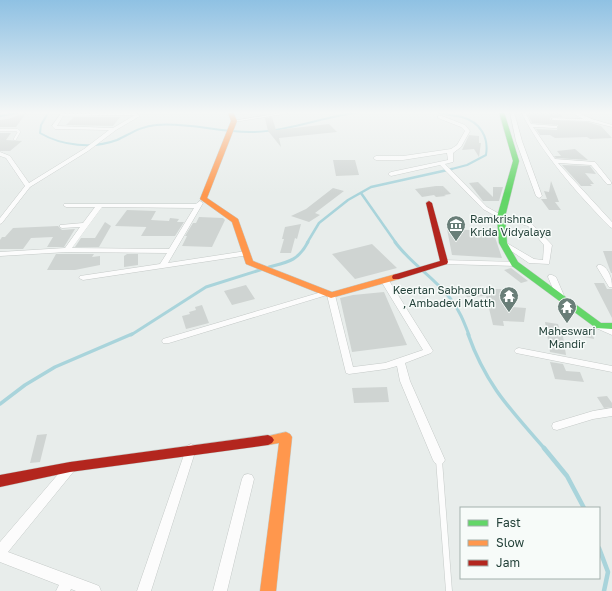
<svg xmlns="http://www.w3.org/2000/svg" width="612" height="591" font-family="'Golos Text',sans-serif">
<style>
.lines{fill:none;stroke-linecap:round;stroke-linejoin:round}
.stream-far4{stroke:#a9d4db;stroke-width:2}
.stream-far3{stroke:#a9d4db;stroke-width:2.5}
.stream-far2{stroke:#a9d4db;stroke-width:3}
.stream-far1{stroke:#a9d4db;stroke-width:3.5}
.stream{stroke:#a9d4db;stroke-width:4.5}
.building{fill:#cfd4d2}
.lane-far1-casing{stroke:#c5cac8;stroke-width:3}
.lane-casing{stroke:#c5cac8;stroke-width:7}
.street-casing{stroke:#c5cac8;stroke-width:1}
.fast-casing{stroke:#c3cbc8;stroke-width:1}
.slow-casing{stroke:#c3cbc8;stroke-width:1}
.jam-casing{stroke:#c3cbc8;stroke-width:1}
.lane-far1{stroke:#fcfcfc;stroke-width:2.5}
.lane{stroke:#fcfcfc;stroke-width:6}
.street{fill:#fcfcfc;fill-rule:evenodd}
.fast{fill:#63d668;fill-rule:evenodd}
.slow{fill:#ff974d;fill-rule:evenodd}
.jam{fill:#b3261e;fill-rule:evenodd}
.labels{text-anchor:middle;stroke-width:3;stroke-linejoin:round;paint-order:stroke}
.poi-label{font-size:11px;fill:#24423a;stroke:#f7fbf9;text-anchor:start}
</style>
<rect width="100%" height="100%" fill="#e8edeb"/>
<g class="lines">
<path class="stream-far4" d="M46 112 48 113 41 125 40 133C62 146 93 149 117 140 130 134 141 126 156 125 189 122 221 133 253 132 290 131 325 116 361 112
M437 112C445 115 454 115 462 117 480 122 489 137 486 155L467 165 448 170
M0 116 21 112"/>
<path class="stream-far3" d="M361 193 396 243
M307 243 319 223 348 200 371 187 452 169"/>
<path class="stream-far2" d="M395 242C411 264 434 277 450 298 459 309 464 322 469 335
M269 267C288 262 298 261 308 242
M131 335 206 287 263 269"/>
<path class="stream-far1" d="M468 334C486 385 510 409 545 449
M0 404 25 385 55 367 132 334"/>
<path class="stream" d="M544 448 567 476 584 508
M599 548 608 572 604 591"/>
</g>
<path class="building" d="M527 112H559L562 117H552L550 118V120L588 122 601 126 612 138 590 139 587 137 555 138 550 135H540L536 129 557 130 558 125 532 123Z
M26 113 16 127H0V120L8 119Z
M74 117H120L113 126 66 125Z
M272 117 276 130 329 124 337 132 279 138 281 147 268 131 265 118Z
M0 133H11L6 140 22 141 10 151H0Z
M469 135 479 136V143H481L479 157 474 149 462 150Z
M575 149 588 160 556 158 554 156H561L557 151Z
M333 160H355L359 175 336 176Z
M562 165 590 166 596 174 585 173 594 184H590L592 186H581Z
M551 181 559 202H555L561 210H549L541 199H547L544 191 549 192Z
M478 182 493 197V187H503L499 201H483L469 183Z
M436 186H443L451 194 444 195 446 196 436 197 434 195 422 197 415 189Z
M333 188 344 191 315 213 320 215 309 222 291 216 306 209Z
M127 210 156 211 151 220 169 221 170 218 179 219 177 222H184L175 236H141L150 221 147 227 115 226Z
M199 217 223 218 225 220 212 247 182 246 187 236H185L193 223H196Z
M105 222 111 226 99 247H75L81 238H95Z
M301 224 297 239 295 238 291 253H280L284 239H282L285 227Z
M58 226 62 230 75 229 64 247H47L53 237 31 238 23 249H0V240L2 237H5L13 228Z
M447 229 493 231 502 258 452 255Z
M372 244 397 268 355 279 332 254Z
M603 251H612V273H611Z
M56 254H94L92 257 100 256V265L75 270H47Z
M127 254H138V265L124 267V256Z
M511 268 528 281 521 283 504 270Z
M594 283H604L607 289H612V318Z
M246 285 255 299 232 305 224 291Z
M489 287 490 289H501L512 307 526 308 524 322 503 321 504 326 493 325 486 296 467 297 462 288Z
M384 292 407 345 352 352 340 298 353 295Z
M202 305 209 323 186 329 182 316 190 314 189 312 196 310 195 307Z
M545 322 558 324 560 330H562L566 355 550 352Z
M583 329 592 330 594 339 584 337Z
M550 362 563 364 566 371 580 372 584 382 555 379Z
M387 387 389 402 354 403 352 388Z
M607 396 612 403V407L604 408 597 397Z
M47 434 40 462 30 463 37 435Z"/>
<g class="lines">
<g class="lane-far1-casing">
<path id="lane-far1" d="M0 130H17L19 132 15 139"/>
</g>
<g class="lane-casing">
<path id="lane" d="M439 460 449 591"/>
</g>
<g class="street-casing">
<path id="street" d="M62 112H66L65 114 136 113 140 116 116 130 88 151 30 187 2 223 0 224V218L25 186 6 158 0 156V152L10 156 29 183 84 149 109 130 55 129 52 126ZM135 115 113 128 57 126 63 116Z
M287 112H296L234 122 232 121Z
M510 112H514L522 141 542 196 541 197 539 198 536 196 516 141Z
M521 112H525L531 124 557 126V128H555L533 127 555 159 595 162 611 182V184H607L591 165 558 163 612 222V228L610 227C576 192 543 155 521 112Z
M571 112H576L592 119 612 125V127L588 121 553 120 551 119 553 118 583 119Z
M438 116H442L465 125 470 131 461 147 453 153V162L445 164 487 207 503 216 532 224 552 245 549 264 529 263 501 244 500 243 501 242H505L534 259 543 260 544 245 528 226 499 218 483 209 440 165 391 176 388 174 391 172 448 160 447 153 403 160H376L373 158 376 156H403L451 149 457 145 465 131 461 127 438 118Z
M200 201 203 203 168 263 246 251 250 253 249 255 83 280 79 278 80 276 160 264 167 253 67 252 0 256V252L65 248 80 227 62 228 60 227V225L83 223 95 207H66L63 205 64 204H196ZM102 207 194 208 169 249 72 248Z
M441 260 515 262 519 264 515 266 444 264H441L440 262Z
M598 265H601C609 268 612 279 612 287H609L597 267Z
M549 275H552L556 277 565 298 564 300H561L557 298 548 277Z
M382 279H388L433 351 431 353 405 363 410 381 445 460 443 463 439 465 435 463 433 460 400 381 397 366 386 369 349 374 346 373 327 295 169 343H163L162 341 163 339 325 291 329 293H334L335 295 353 367 385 363 423 350 381 281Z
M599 323 612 329V335L596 328 595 326Z
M519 348 612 366V372L516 353 514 351 516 349Z
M612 408V416L593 419 557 430 553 429 552 426 553 423 593 411Z
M191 444 195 446 196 449 151 591H137L186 449 187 446Z
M70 463 74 465 76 468 74 471 8 552 94 584 99 586 101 591H76L71 589 70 591H56L59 585 0 562V542L66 465Z
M248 474 252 475 254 479 227 591H213L242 479 244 475Z"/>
</g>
<g class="fast-casing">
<path id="fast" d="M499 112H504L519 161 505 217 507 243 518 262 601 323H612V329L596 328 512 266 499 243 497 217 513 161Z"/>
</g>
<g class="slow-casing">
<path id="slow" d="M228 112H233L237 121 207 198 238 219 253 261 332 292 396 274 399 275 400 277 399 279 331 298 246 264 232 222 200 199 231 121Z
M286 432 290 434 292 437 276 591H260L279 443 268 445 264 443 262 440 264 437Z"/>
</g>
<g class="jam-casing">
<path id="jam" d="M429 201 432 203 448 262 447 264 399 279H393L392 277 393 275 440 261 426 203Z
M268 435 272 437 274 440 272 443 268 445 70 472 0 487V475L70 462Z"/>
</g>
<use href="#lane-far1" class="lane-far1"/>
<use href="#lane" class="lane"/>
<use href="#street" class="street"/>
<use href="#fast" class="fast"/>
<use href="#slow" class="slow"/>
<use href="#jam" class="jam"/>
</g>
<linearGradient id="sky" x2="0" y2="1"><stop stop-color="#8fc1e3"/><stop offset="0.58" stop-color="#f5f7f6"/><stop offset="1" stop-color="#f5f7f6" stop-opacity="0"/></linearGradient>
<rect width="612" height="194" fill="url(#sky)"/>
<defs>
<g id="museum-pin" transform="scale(1)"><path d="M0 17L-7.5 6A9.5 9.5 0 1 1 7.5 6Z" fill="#697e78" stroke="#f7fbf9"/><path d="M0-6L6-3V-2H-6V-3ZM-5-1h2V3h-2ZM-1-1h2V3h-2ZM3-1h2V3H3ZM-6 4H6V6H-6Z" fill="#fff"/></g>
<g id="temple-pin" transform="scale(1)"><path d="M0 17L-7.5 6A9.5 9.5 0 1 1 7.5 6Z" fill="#697e78" stroke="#f7fbf9"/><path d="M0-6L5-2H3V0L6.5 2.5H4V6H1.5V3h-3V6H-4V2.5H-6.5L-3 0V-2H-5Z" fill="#fff"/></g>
</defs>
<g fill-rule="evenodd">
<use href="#museum-pin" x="456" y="225"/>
<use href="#temple-pin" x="509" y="296"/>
<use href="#temple-pin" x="567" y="307"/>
</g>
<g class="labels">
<g class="poi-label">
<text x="470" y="223">Ramkrishna<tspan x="470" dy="13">Krida Vidyalaya</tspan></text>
<text x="495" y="294" text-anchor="end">Keertan Sabhagruh<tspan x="495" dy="13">, Ambadevi Matth</tspan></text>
<text x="567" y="335" text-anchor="middle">Maheswari<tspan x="567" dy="13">Mandir</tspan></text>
</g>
</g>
<rect x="460" y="507" width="140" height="72" fill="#f7fbf9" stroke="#a3b1ad"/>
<rect x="468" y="520" width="20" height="6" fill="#63d668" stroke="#a3b1ad"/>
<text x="496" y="527" font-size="12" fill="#24423a">Fast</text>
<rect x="468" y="540" width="20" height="6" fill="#ff974d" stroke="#a3b1ad"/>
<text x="496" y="547" font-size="12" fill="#24423a">Slow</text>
<rect x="468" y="560" width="20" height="6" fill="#b3261e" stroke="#a3b1ad"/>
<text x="496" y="567" font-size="12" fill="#24423a">Jam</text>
</svg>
